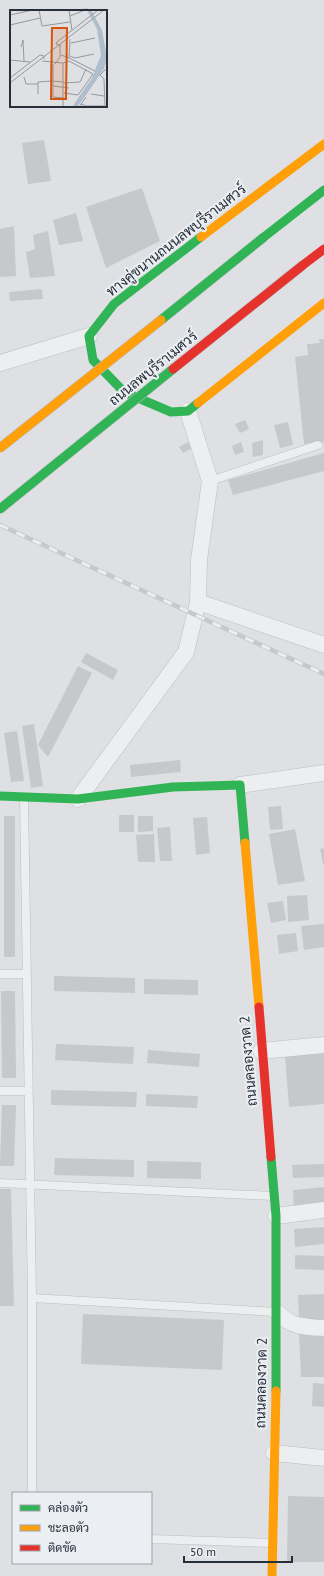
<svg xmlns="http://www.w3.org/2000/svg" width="324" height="1576" font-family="'PT Sans',Sarabun,sans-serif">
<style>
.building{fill:#c6c8cb}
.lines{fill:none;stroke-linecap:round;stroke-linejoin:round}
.lane-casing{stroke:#bcbec1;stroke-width:9}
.street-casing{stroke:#bcbec1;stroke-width:17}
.lane{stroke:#edeef0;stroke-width:8}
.street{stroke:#edeef0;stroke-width:16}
.fast{stroke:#30b455;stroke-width:9}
.slow{stroke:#ff9f0a;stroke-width:9}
.jam{stroke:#e5322d;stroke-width:9}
.rail-casing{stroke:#c6c8cb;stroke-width:4.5}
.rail{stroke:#ebeff3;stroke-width:3;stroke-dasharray:9;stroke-linecap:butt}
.fast-bridge-casing{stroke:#bbbdc1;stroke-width:10;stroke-linecap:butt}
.slow-bridge-casing{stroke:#bbbdc1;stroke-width:10;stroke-linecap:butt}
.jam-bridge-casing{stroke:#bbbdc1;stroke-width:10;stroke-linecap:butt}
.fast-bridge{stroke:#30b455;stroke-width:9}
.slow-bridge{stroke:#ff9f0a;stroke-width:9}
.jam-bridge{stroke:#e5322d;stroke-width:9}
.labels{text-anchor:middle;stroke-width:4;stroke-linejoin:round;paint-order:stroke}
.street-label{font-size:14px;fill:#272f3a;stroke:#ebeff3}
.inset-road{fill:none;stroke:#95999f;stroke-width:1}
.view{fill:#d55511;fill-opacity:0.15;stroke:#d55511;stroke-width:2}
.inset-edge{fill:none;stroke:#272f3a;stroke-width:2}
</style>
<rect width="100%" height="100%" fill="#dee0e3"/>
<path class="building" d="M88 8 89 11H72V10Z
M44 140 51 181 28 184 22 143Z
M142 188 160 241 106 268 86 207Z
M76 213 83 241 59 245 53 220Z
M14 226 16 276 0 277V229Z
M48 231 55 276 30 278 26 252 35 249 33 235Z
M42 289 43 299 10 301 9 292Z
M319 339H324V442L304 444 295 357 308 355 307 344 320 343Z
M245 420 249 429 240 433 235 424Z
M288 422 293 445 280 448 274 425Z
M263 440V455L253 457 252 443Z
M188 442 191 449 183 453 179 447Z
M241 442 244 452 235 455 232 446Z
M324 453V471L233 495 228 480Z
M86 653 118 670 113 680 81 662Z
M78 666 92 673 48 757 38 745Z
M34 724 43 786 31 788 22 726Z
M17 731 24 781 11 782 4 733Z
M180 760 181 772 131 777 130 765Z
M281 806 283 829 270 830 268 807Z
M119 815H134V832H119Z
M4 816H15V957H4Z
M138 816H153V831L138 832Z
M207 817 210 853 196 855 193 818Z
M170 827 172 861H160L157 828Z
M295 829 305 881 278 885 269 834Z
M154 834 155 862H138L136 835Z
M324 848V864H323L320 849Z
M307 895 309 920 288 922 287 896Z
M283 901 286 920 271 923 267 903Z
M324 924V947L304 950 301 926Z
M296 933 298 951 279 954 277 935Z
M54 976 135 978V993L54 991Z
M144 979 198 980V995L144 994Z
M1 991H15L16 1078H2Z
M56 1044 134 1047 133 1064 55 1060Z
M148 1050 200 1054 199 1067 147 1063Z
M324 1053V1104L289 1107 285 1056Z
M51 1090 137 1092 136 1107 51 1105Z
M146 1094 198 1096 197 1108 146 1106Z
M2 1105H16L14 1166H0Z
M55 1158 134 1160V1177L54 1175Z
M147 1161 201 1162V1179L147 1178Z
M324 1164V1177L293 1178 292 1165Z
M324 1187V1207L294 1210 293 1190Z
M0 1189H11L14 1306H0Z
M324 1227V1244L295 1247 294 1229Z
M295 1255 324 1256V1270L295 1269Z
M324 1294V1319L299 1321 298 1295Z
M83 1314 224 1320 222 1370 81 1364Z
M324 1331V1377H301L299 1333Z
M313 1383 324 1384V1407L312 1406Z
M288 1496 324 1497V1562H287Z"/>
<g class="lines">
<g class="lane-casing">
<path id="lane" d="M210 481 318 445
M24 798 32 1298V1493
M0 974H26
M0 1091H28
M0 1183 273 1196
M32 1298 277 1312
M151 1539 272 1543"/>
</g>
<g class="street-casing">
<path id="street" d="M0 363 89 336
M198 602 324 645
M240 785 324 773
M78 799 186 652 198 602 199 560 210 481 188 411
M261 1051 324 1045
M276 1216 324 1210
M277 1312C291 1327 304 1327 324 1328
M274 1453 324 1458"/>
</g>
<use href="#lane" class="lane"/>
<use href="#street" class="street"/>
<path class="fast" d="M264 237 324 190
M198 403 188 411 171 412 124 392 93 360 89 336 114 304 201 237
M0 796 78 799 173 787 240 785 245 843
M271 1157 276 1216V1391"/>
<path class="slow" d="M201 237 324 144
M198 403 324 303
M245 843 259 1007
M272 1576 276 1391"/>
<path class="jam" d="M303 265 324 249
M259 1007 271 1157"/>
<g class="rail-casing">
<path id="rail" d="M0 525 324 674"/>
</g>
<use href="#rail" class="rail"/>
<g class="fast-bridge-casing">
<path id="fast-bridge" d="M161 320 264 237
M0 509 173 369"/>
</g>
<g class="slow-bridge-casing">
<path id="slow-bridge" d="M0 448 161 320"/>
</g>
<g class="jam-bridge-casing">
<path id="jam-bridge" d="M173 369 303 265"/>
</g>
<use href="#fast-bridge" class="fast-bridge"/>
<use href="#slow-bridge" class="slow-bridge"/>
<use href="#jam-bridge" class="jam-bridge"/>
</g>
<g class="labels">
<g class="street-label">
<text transform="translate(176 240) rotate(-38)" y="5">ทางคู่ขนานถนนลพบุรีราเมศวร์</text>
<text transform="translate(153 368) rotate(-39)" y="5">ถนนลพบุรีราเมศวร์</text>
<text transform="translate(248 1061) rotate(-95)" y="5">ถนนคลองวาด 2</text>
<text transform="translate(261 1383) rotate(-89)" y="5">ถนนคลองวาด 2</text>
</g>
</g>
<g transform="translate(10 10)">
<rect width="97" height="97" fill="#dee0e3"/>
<path d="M77 0H81L92 20 97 48 94 59 76 85 67 97H62L82 68 91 45 87 19Z" fill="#aebecd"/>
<path class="inset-road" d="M29 0 32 16 60 12M59 0 62 20M0 5 23 0M60 6 75 0M0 15 30 8M61 33 85 28M51 36 46 34 47 32 88 0M11 37 13 30 14 51M51 45 59 48 60 29M60 46 65 48 84 44M59 48 85 61M0 50 20 52M32 51 53 53V97M53 53 59 51 83 64 68 85 54 83M41 54V71L54 72M43 54V87L53 88M45 54 50 47V36M14 67 16 74H28M0 68 30 45 34 46V49M0 73 94 0M54 73 70 72 76 59M43 76 59 78M28 84V72L41 71M81 84 94 86M71 94 76 96H95M69 97 76 87M95 97 94 69 90 65 97 58"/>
<path class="view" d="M42 18H57L56 89H41Z"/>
<rect width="97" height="97" class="inset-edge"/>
</g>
<rect x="12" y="1492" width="140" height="72" fill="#ebeff3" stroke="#9da2a9"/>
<rect x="20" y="1505" width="20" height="6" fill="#30b455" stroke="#9da2a9"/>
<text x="48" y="1512" font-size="12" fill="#272f3a">คล่องตัว</text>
<rect x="20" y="1525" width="20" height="6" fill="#ff9f0a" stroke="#9da2a9"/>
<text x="48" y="1532" font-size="12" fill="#272f3a">ชะลอตัว</text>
<rect x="20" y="1545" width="20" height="6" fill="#e5322d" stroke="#9da2a9"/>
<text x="48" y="1552" font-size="12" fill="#272f3a">ติดขัด</text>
<path d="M184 1556v6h108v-6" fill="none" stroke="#272f3a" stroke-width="2"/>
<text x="190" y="1556" font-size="12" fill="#272f3a" stroke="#ebeff3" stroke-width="3" paint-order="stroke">50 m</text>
</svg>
